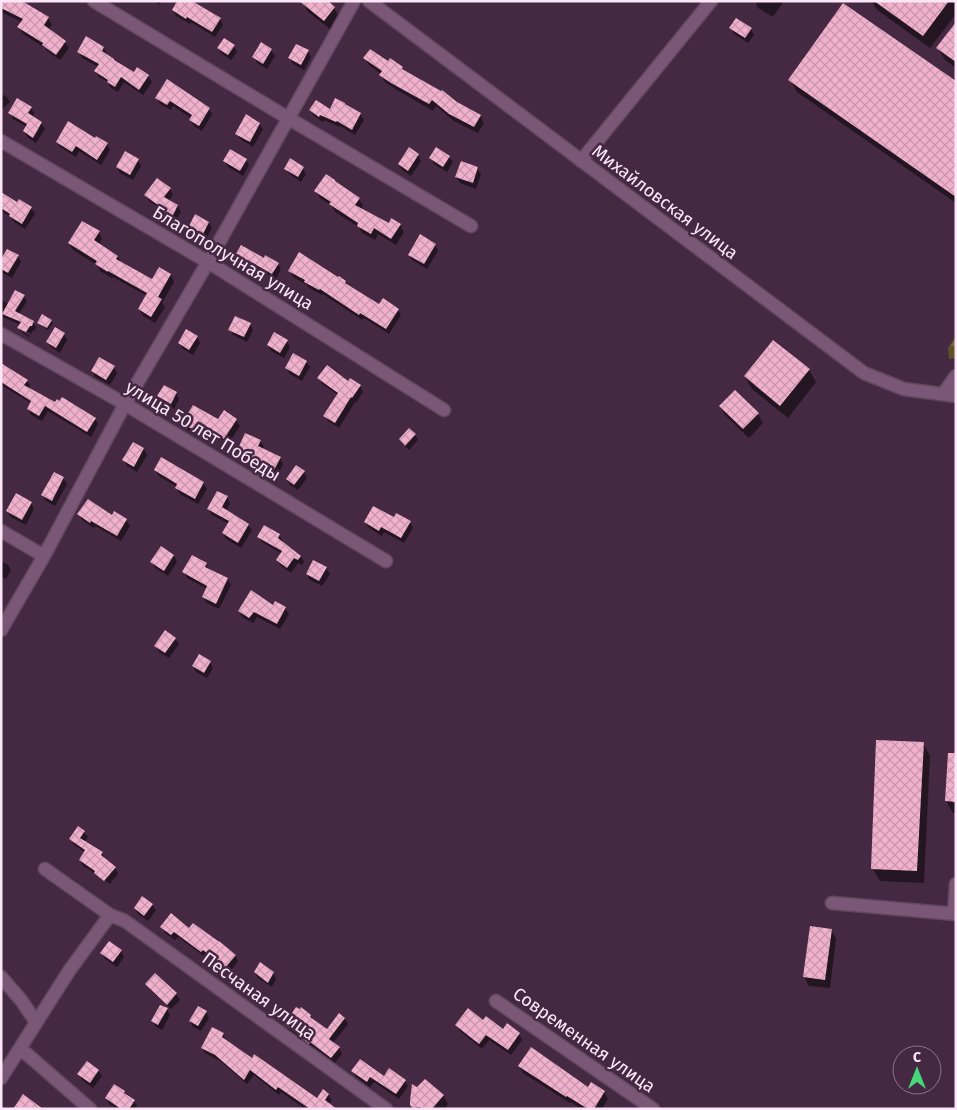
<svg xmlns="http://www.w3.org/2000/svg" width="957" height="1110" font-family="'Fira Sans',sans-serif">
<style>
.forest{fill:url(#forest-firs)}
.shadow{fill:#0007}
.building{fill:url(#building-cross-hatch)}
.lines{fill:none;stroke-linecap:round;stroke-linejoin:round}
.minor-casing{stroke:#62475f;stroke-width:15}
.minor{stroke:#7a5776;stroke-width:12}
.labels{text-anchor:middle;stroke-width:5;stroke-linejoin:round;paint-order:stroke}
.street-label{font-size:18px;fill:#fbe7f8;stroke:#452842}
</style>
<defs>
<pattern id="forest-firs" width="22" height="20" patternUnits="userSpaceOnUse" patternTransform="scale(1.25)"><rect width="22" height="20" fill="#5e5027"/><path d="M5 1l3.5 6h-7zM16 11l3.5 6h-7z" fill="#766947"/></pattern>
<pattern id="building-cross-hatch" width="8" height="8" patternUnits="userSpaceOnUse" patternTransform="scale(1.25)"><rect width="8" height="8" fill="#f1b1cd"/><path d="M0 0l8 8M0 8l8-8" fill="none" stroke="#c896ac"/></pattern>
</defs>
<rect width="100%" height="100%" fill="#452842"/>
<path class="forest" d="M956 336V358L949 359 948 348Z"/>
<path class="shadow" d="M1 1 48 18 52 25 48 30 65 42 69 48 60 60 47 51 45 48 23 34 19 27 22 22 1 12Z
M154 1H161L159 5Z
M755 1H784L773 17 758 8Z
M872 1H956V14L930 48 876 9Z
M303 3 334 8 339 17 330 29 308 12Z
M173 10 220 19 223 25 215 37 191 22 190 24 176 16Z
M956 24V68L945 60 938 48Z
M731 28 751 29 754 35 748 43 734 34Z
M262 44 271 50 275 56 267 69 257 63 254 57Z
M234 46 237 52 231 60 222 54 218 48Z
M103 47 107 53 106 55 134 74 148 76 152 82 143 95 124 82 118 92 111 88 108 82 99 77 96 71 98 67 82 58 79 52Z
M308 51 311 57 304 70 293 64 290 58Z
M365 58 402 68 404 71 480 116 484 123 478 133 454 121 436 106 433 111 397 90 385 82 381 75V74L369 65Z
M790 80 956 83V203L797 92Z
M1 94 7 97 10 102 1 110Z
M157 98 209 109 212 114 202 131 194 126 190 120 191 118 173 106 171 110 160 104Z
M346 107 360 114 364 120 355 135 340 126 339 127 324 120 323 122 314 116 310 110 331 111Z
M31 108 34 113 32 117 41 123 45 129 36 143 27 137 24 131 27 127 13 119 10 113Z
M259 124 263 129 253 147 240 139 236 134Z
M95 140 107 144 110 150 101 165 79 151 76 157 60 147 57 142Z
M418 155 421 161 411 176 402 170 399 164Z
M449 157 453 162 447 172 434 164 431 158Z
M138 160 141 166 133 180 120 173 117 167Z
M246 160 249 165 243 176 228 167 225 161Z
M303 168 306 174 301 182 289 174 285 169Z
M477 168 481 174 476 189 460 183 456 177Z
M170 189 173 195 168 201 178 206 181 212 175 222 166 216 162 210 149 201 146 195Z
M316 191 359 199 363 206 361 209 389 224 400 225 404 232 396 245 378 234 375 240 362 233 359 227 335 212 332 206 320 198Z
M1 194 18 204 31 208 35 214 25 229 14 222 11 217 1 211Z
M209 223 212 228 206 239 193 232 190 226Z
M99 232 102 239 99 245 118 257 121 263 152 280 160 269 171 275 174 282 162 303 165 307 155 323 143 316 139 309 147 296 113 277 112 278 100 271 97 265 73 250 69 243Z
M435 245 438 251 427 269 412 260 409 255Z
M18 256 21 262 12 278 1 272V261Z
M236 257 264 259 278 264 281 269 276 279 252 266 250 269 239 263Z
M290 271 345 281 348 286 379 306 398 310 401 315 389 334 364 318 362 320 323 294 322 295 309 288 307 285 293 277Z
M24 296 27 301 19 314 33 322 36 327 35 331 33 330 31 334 21 328V331L30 336 29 337 22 333 19 328 20 325 1 316V300L9 304Z
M51 320 53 323 48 330 40 325 39 323Z
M250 324 253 330 247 342 233 335 230 330Z
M64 334 67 340 60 353 51 347 47 342Z
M197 337 200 343 193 355 183 349 179 343Z
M287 341 290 347 284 358 271 351 268 345Z
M773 341 809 370 816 382 788 418 752 389 745 377Z
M306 362 310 367 302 381 290 374 286 368Z
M1 364 27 381 30 386 29 389 55 404 95 419 98 424 91 437 48 411 42 421 31 415 28 409 31 403 1 385Z
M114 367 117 373 110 385 95 377 92 371Z
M319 378 349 383 360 386 363 392 356 403 355 402 339 428 328 421 325 416 338 395 322 384Z
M176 393 179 399 174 409 161 402 158 396Z
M193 406 218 421 224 412 236 420 240 426 228 444 203 427 198 436 187 429 183 423Z
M720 406 758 414 763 423 749 438 725 415Z
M415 435 418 440 409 450 403 445 400 440Z
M260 441 264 446 262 450 280 458 283 464 276 479 262 472 258 466 259 464 242 457 239 451Z
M133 443 144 449 147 455 137 472 127 466 124 460Z
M155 470 203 483 207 489 198 504 180 494 176 488 177 487 159 476Z
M304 472 307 478 298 490 290 485 287 479Z
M63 478 67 484 55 506 46 501 43 495Z
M227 497 230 503 226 511 248 525 252 530 241 548 226 539 223 533 229 524 212 515 208 509Z
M31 503 34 509 26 525 11 517 7 511Z
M115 513 126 520 130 526 121 541 95 526 94 528 82 520 79 514 113 517Z
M394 519 410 522 413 528 404 543 384 532 382 536 369 528 365 522Z
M279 535 283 541 281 543 301 556 304 562 302 565 298 563 291 573 281 566 277 560 282 554 262 542 259 537Z
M161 548 174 556 177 562 168 576 155 568 152 562Z
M1 561 8 565 11 570 6 579 1 577Z
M206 564 209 570 228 579 231 585 219 609 207 603 203 597 207 589 187 578 184 572Z
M326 568 330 574 322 586 310 580 307 574Z
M273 607 285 608 289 614 280 629 257 617 253 623 242 617 239 611Z
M175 639 179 644 169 658 159 652 156 646Z
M210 662 213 668 207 678 196 672 193 666Z
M923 743 930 756 924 883 880 881 873 869Z
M946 801H952V803H956V813H953Z
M84 832 88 837 84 842 102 853 105 859 115 868 118 874 110 884 97 874V876L96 874 83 866 80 860 85 852 74 845 71 839Z
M152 905 156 910 148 921 138 914 135 908Z
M162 927 190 929 235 955 238 961 229 973 207 954 205 957 178 937 175 940 165 933Z
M831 930 836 939 830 988 809 986 804 977Z
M121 951 124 957 117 967 105 959 101 953Z
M255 972 273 973 276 979 272 987 258 978Z
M155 975 176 994 180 1000 171 1009 150 990 146 984Z
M167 1009 170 1015 162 1030 156 1027 152 1021Z
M206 1012 209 1018 201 1031 193 1027 190 1021Z
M310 1016 314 1021 327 1031 344 1018 348 1024 333 1043 339 1048 342 1054 335 1063 314 1047 313 1049 306 1042 289 1031 286 1025Z
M483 1021 503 1031 519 1034 522 1040 511 1055 489 1040 482 1049 460 1031 457 1025Z
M223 1034 226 1040V1041L252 1059 317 1099 328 1094 332 1100 329 1104 335 1109H305L281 1092 279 1095 254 1075 247 1084 220 1061 205 1053 202 1048Z
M519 1066 604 1092 608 1099 602 1109H582L571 1102 570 1103 523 1073Z
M98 1070 102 1076 93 1088 82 1080 79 1074Z
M353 1071 384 1078 405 1081 408 1086 399 1099 374 1082 370 1087 356 1077Z
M124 1092 126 1096 134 1101 137 1106 136 1109H117L109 1104 106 1098Z
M443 1095 448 1104 445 1109H414L411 1103Z"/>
<path class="building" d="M1 1H22L49 17 44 25 66 41 56 55 42 45 43 43 17 27 23 19 1 8Z
M177 1H192L221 18 212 32 187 17 186 19 172 10Z
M299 1H328L335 7 324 21Z
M874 1H949L923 36Z
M843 3 956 81V197L788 80Z
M736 18 752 28 745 38 729 28Z
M956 22V62L936 48Z
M86 36 104 47 102 51 114 59V60L134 72 137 67 149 75 139 90 121 77 115 87 107 82 108 80 94 71 99 64 77 52Z
M224 38 235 45 228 55 217 48Z
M261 42 272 49 263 64 252 57Z
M296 44 309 50 301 65 288 58Z
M370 49 388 61 390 58 403 67 402 69 441 91 442 90 457 102 481 115 474 127 449 114 432 100 429 104 391 83 379 75 382 71 363 58Z
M167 79 210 108 199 126 189 120 192 115 170 101 167 105 155 98Z
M17 98 32 107 28 113 42 122 33 138 23 131 27 124 8 113Z
M335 98 345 103V104L361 113 352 130 337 121 336 122 320 115 319 117 309 110 316 100 330 109Z
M246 114 260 123 250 142 235 134Z
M68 121 95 138 96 136 108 143 97 160 76 146 72 152 56 142Z
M409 147 419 154 408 171 398 164Z
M436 147 450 156 443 167 429 158Z
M230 149 247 159 240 171 223 161Z
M125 151 139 159 130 175 116 167Z
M290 158 304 167 298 177 284 169Z
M461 161 478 167 473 183 455 177Z
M326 174 335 180V181L360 198 355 205 389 223 391 218 401 224 391 239 374 228 371 234 357 226 358 223 329 204 331 202 314 191Z
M157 178 171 188 164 197 178 205 172 217 161 211 162 208 144 195Z
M1 192 17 202 19 199 32 207 22 224 9 216 10 214 1 208Z
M195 214 209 222 203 234 189 226Z
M82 221 100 231 94 240 118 256 116 259 152 279 159 267 171 274 158 297 162 299 151 317 138 309 147 293 108 271V272L95 264 97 261 68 243Z
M420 234 436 244 424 264 408 255Z
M241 245 264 258 265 255 279 263 272 274 249 261 247 264 234 257Z
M7 249 19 255 8 273 1 269V259Z
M299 252 338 277 339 276 346 281 345 283 379 304 383 298 399 309 386 329 360 313 359 315 320 289 319 290 304 282 305 280 288 271Z
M15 290 25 295 15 311 34 321 32 326H30L26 332 17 328 21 322 2 314Z
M42 314 52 320 47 328 37 323Z
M235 316 251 323 244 337 228 330Z
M55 327 65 333 56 348 46 342Z
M186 329 198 336 189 350 178 343Z
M274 332 288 340 280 353 267 345Z
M773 340 810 369 780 406 744 376Z
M293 353 307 361 299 376 285 368Z
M99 357 115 366 106 380 91 371Z
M1 363 28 380 24 385 55 402 57 399 59 401 62 397 96 418 87 432 45 406 39 416 27 409 31 401 1 382Z
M327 365 348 381 350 378 361 385 352 398 351 397 335 423 323 416 338 393 317 378Z
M164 385 177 392 171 404 157 396Z
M735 390 759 413 743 429 719 406Z
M193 405 218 419 224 410 237 419 224 439 200 422 195 431 182 423Z
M409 428 416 434 405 446 399 439Z
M245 433 261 440 258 446 281 457 272 474 257 466 260 461 237 451Z
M133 442 144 448 134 467 122 460Z
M161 457 204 482 195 499 175 488 177 484 154 470Z
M296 465 305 471 294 485 286 479Z
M54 472 64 477 52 501 41 495Z
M217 491 228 496 222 507 249 524 238 543 222 533 229 521 207 509Z
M16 493 32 502 22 520 6 511Z
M88 499 112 515 114 511 127 519 117 536 91 521 90 523 77 514Z
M373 506 394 517 396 513 411 521 401 538 381 527 379 531 364 522Z
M264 525 280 534 278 538 301 556 298 560 294 558 287 568 276 560 282 551 257 537Z
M161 546 174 555 164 571 150 562Z
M192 555 207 563 205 567 228 578 216 604 202 597 207 586 182 572Z
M313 560 327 567 319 581 306 574Z
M251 590 273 605 275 601 286 607 277 624 254 612 249 618 238 611Z
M165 630 176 638 165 653 154 646Z
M199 654 211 661 204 673 192 666Z
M876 740 924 742 917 871 871 869Z
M948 753H956V802L945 801Z
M78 826 85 831 80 838 103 852 101 855 116 867 104 881 94 873 95 871 79 860 85 850 69 839Z
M142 896 153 904 144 916 134 908Z
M171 913 189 928 193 923 218 941H219L236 955 225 968 203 950 201 952 174 932 171 935 160 927Z
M810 926 832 929 825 980 803 977Z
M109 941 122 950 113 962 100 953Z
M260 962 274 972 268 983 254 972Z
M155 973 177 993 167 1005 145 984Z
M160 1005 168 1008 158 1025 151 1021Z
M198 1006 207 1011 198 1026 189 1021Z
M296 1007 300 1009 301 1007 311 1015 310 1017 327 1029 339 1013 345 1018 329 1039 340 1047 331 1058 310 1042 309 1044 303 1039 304 1038 284 1025Z
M468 1008 483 1020 486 1016 503 1029 507 1023 520 1033 508 1050 486 1035 479 1044 455 1025Z
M212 1027 224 1033 222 1037 252 1058 254 1054 317 1098 323 1089 329 1094 325 1100 337 1109H310L278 1087 276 1090 250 1070 244 1080 215 1055 201 1048Z
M531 1047 588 1087 591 1082 605 1091 594 1109H588L567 1096 566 1097 518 1066Z
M360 1059 384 1076 389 1068 406 1080 396 1094 370 1077 367 1082 351 1071Z
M87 1061 99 1070 90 1083 77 1074Z
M425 1079 444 1095 432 1109H422L420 1107 413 1108 410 1105V1101L412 1084 417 1087Z
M114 1084 125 1091 124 1093 135 1100 129 1109H121L105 1098Z
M23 1094 43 1109H13Z"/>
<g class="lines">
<g class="minor-casing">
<path id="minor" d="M94 1 288 118 471 226
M369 1 864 373 904 389 956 396
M1 141 208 262 444 410
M581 161 711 1
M1 334 125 404 386 561
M943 394 956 376
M1 531 44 556
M1 630 44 556 125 404 208 262 354 1
M45 869 110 915 125 921 386 1109
M832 903 956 914
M954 914 956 884
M1 977 21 1000 36 1022
M496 1001 653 1109
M21 1049 90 1109
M1 1078 69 971 110 915"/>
</g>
<use href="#minor" class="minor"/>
</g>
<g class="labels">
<g class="street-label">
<text transform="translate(665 202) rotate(37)" y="6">Михайловская улица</text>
<text transform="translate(233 258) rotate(31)" y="6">Благополучная улица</text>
<text transform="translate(203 431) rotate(31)" y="6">улица 50 лет Победы</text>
<text transform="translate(259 996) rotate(36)" y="6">Песчаная улица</text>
<text transform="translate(584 1040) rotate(35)" y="6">Современная улица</text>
</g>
</g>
<rect width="957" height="1110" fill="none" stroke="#fbe7f8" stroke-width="5"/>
<g transform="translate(917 1070)"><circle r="24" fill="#452842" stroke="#8e748b"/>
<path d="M0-4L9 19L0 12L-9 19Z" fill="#47d779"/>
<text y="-8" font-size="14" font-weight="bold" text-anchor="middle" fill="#fbe7f8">С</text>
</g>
</svg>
